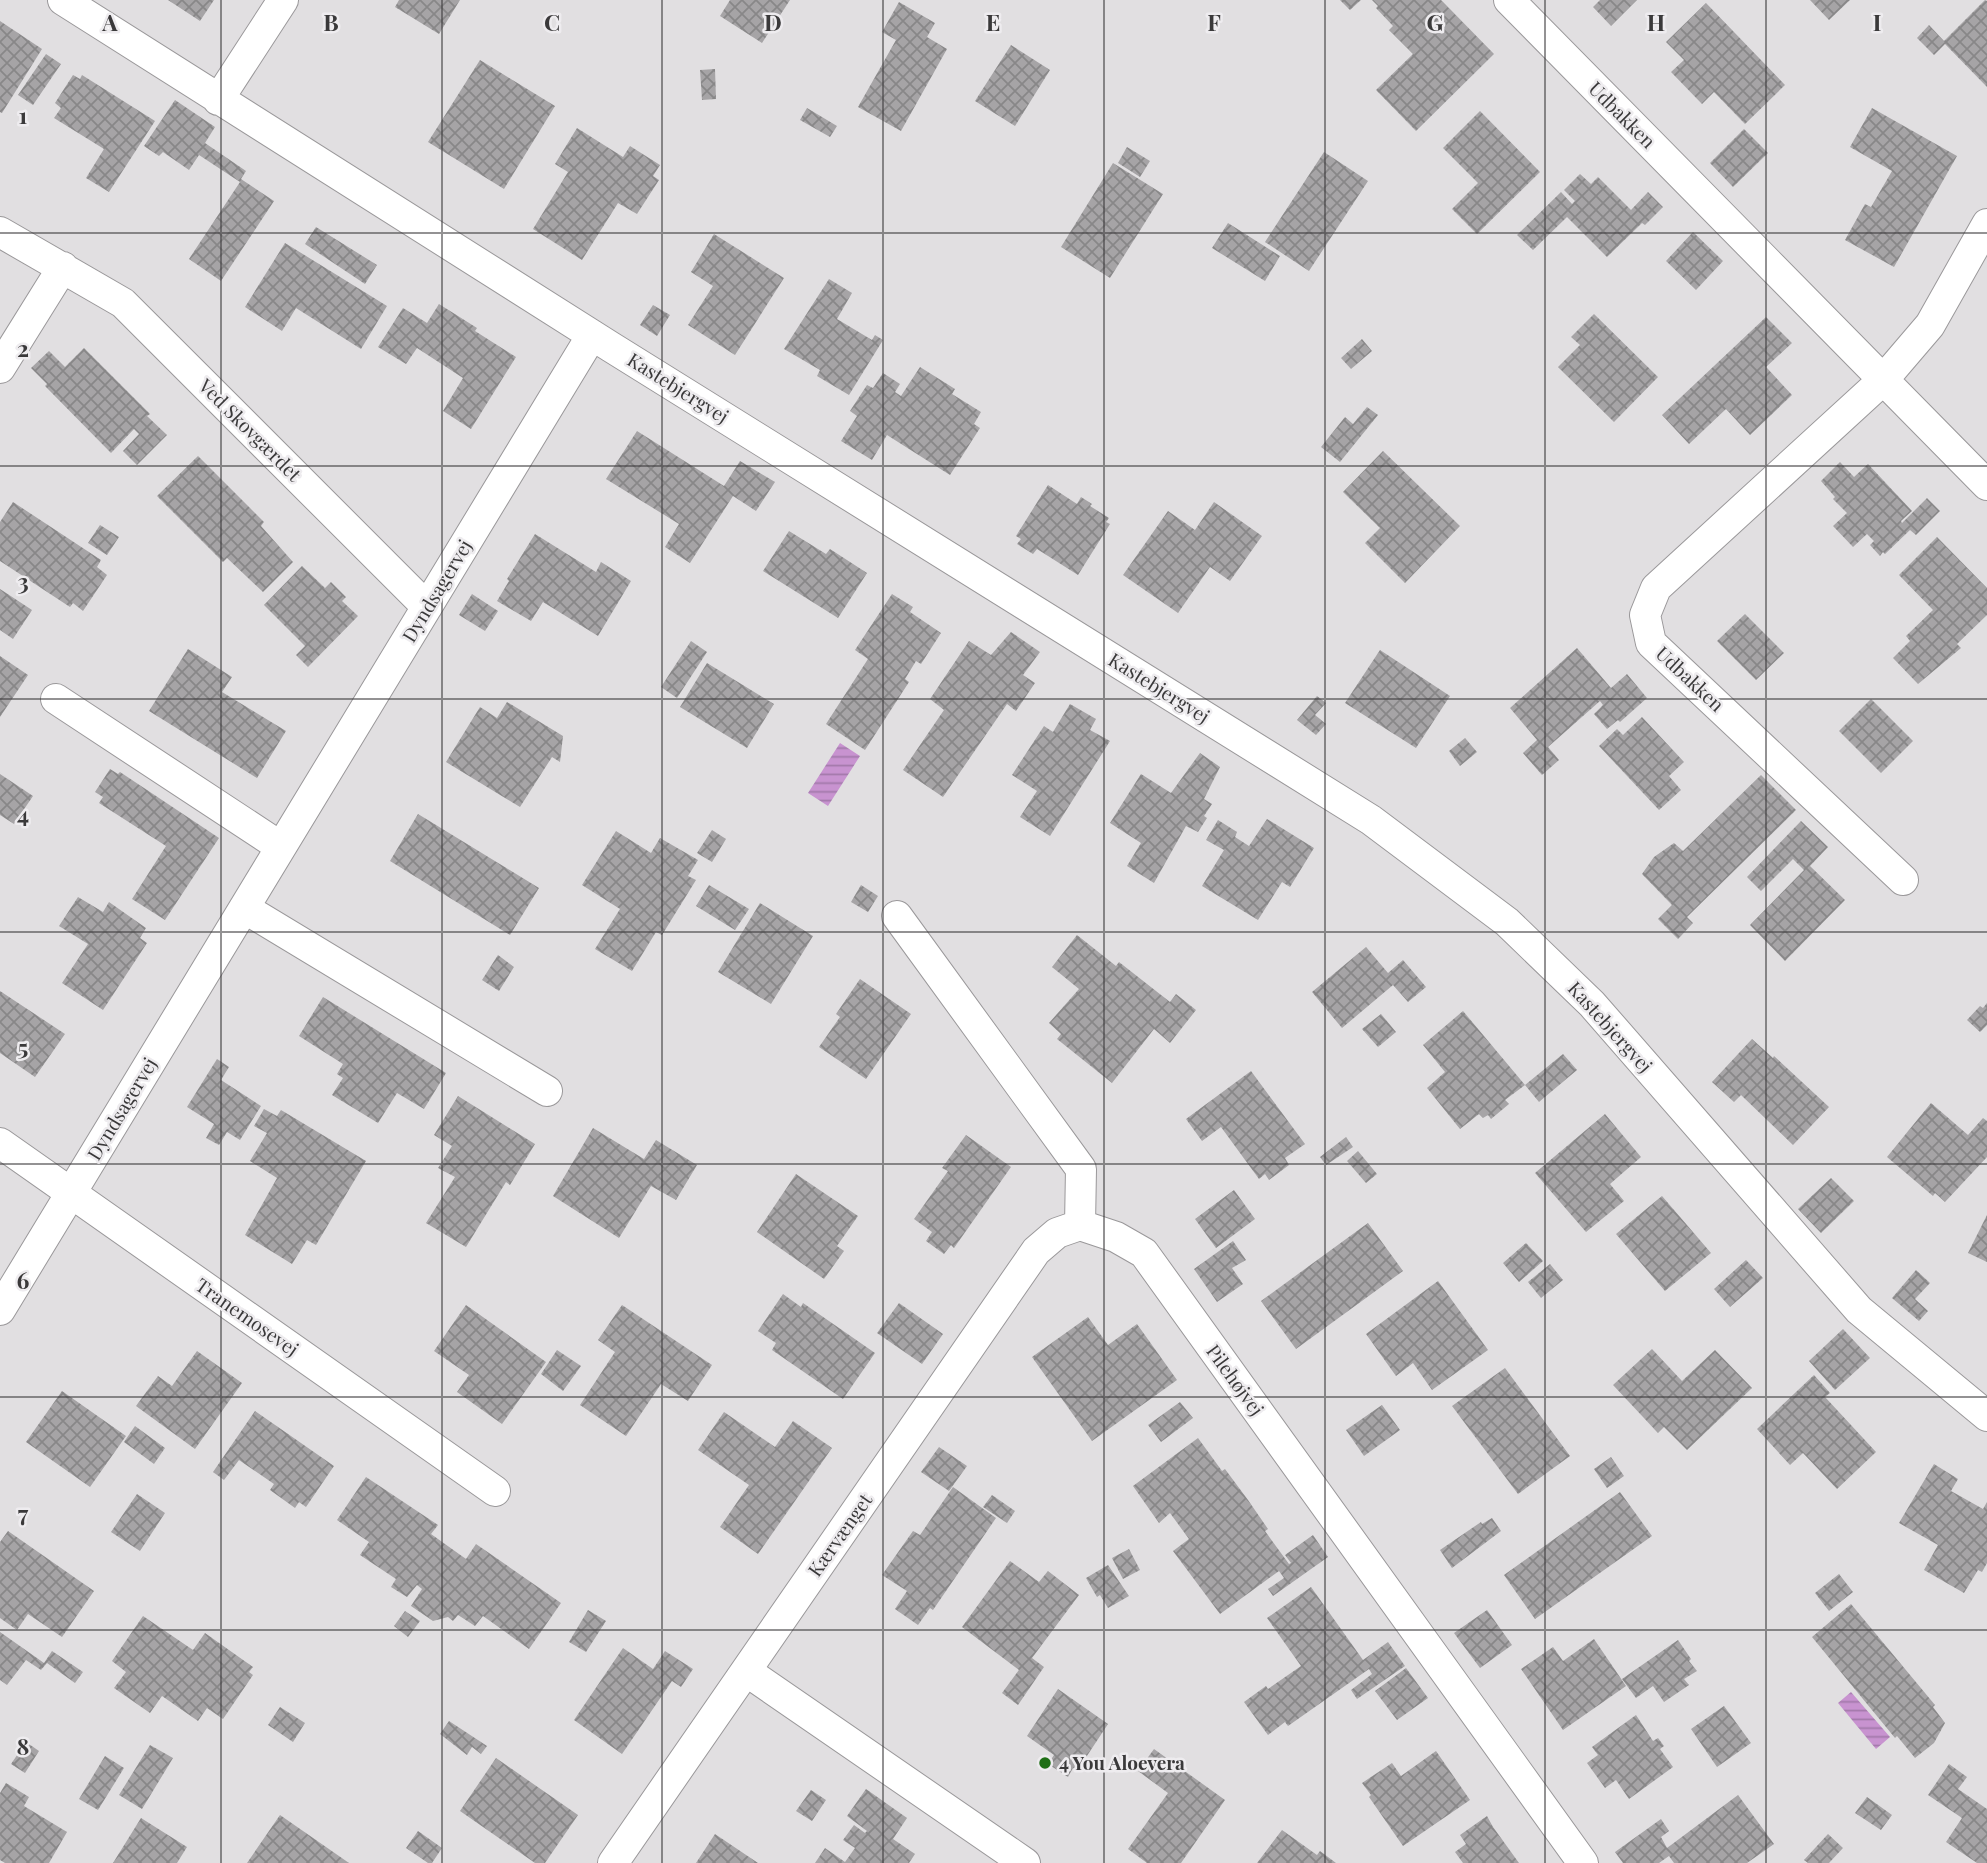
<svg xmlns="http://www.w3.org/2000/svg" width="1987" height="1863" font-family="'Playfair Display',serif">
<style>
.water{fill:url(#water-rules)}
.building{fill:url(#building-cross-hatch)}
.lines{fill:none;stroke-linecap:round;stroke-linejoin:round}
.minor-casing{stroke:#9a989a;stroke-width:32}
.minor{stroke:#fff;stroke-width:30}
.grid{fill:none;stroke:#3a393a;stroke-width:2;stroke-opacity:0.55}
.poi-dot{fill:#1e6e15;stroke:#eeecef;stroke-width:2.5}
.labels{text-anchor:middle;stroke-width:5;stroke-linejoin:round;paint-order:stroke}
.street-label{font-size:19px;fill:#3a393a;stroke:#eeecef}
.poi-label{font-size:19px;font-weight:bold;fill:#3a393a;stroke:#eeecef;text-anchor:start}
.grid-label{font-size:23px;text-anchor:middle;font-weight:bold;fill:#3a393a;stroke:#eeecef;stroke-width:5;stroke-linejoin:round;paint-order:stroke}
</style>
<defs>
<pattern id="water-rules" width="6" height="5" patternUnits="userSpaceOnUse" patternTransform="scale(1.75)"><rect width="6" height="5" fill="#c893d0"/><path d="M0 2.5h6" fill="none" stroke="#a379aa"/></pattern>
<pattern id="building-cross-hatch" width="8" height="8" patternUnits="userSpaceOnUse" patternTransform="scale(1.75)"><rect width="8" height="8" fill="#a6a4a6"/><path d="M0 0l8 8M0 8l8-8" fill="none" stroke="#888788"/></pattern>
</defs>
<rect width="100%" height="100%" fill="#e1dfe1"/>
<path class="water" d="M840 743 860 756 828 806 808 793Z
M1851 1692 1890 1737 1876 1749 1838 1703Z"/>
<path class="building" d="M168 0H214L200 21Z
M399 0H460L439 34 395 7Z
M730 0H790L762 43 720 16Z
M1340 0H1361L1350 10Z
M1372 0H1441L1494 54 1416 131 1376 90 1413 54 1389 30 1393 26 1376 8 1378 6Z
M1600 0H1637L1611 26 1593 7Z
M1810 0H1850L1829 20Z
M1985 0 1987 1V87L1945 44 1934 55 1917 38 1929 25 1944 41Z
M899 2 935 23 927 37 947 49 901 131 858 107 896 40 882 32Z
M1706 3 1785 85 1745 124 1714 92 1702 104 1671 72 1684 60 1666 42Z
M0 21 42 49 2 113 0 112Z
M1011 45 1050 70 1015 126 975 101Z
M46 54 61 64 33 105 18 95Z
M480 60 555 106 504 189 428 142Z
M715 69 716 99 702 100 700 70Z
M73 75 80 79 82 75 155 121 109 192 86 178 104 149 54 118 61 108 55 103Z
M175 100 215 127 205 143 246 171 241 179 274 201 221 281 189 259 240 182 199 155 189 170 163 152 159 156 144 146Z
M807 108 837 126 830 137 800 120Z
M1872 108 1957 156 1894 267 1845 240 1865 204 1871 207 1892 171 1850 147Z
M1480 111 1540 172 1477 234 1452 209 1478 183 1443 148Z
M577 128 623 157 630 146 660 165 653 176 659 180 637 214 618 203 582 260 533 229 568 172 555 164Z
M1744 129 1768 153 1733 187 1710 163Z
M1127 147 1150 161 1140 177 1118 163Z
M1324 152 1368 181 1309 271 1265 242Z
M1113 163 1163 194 1110 278 1061 247Z
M1580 174 1591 184 1598 177 1631 210 1648 192 1663 207 1645 225 1642 223 1607 257 1567 217 1533 250 1517 235 1561 192 1572 204 1575 201 1564 190Z
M1228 223 1280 256 1265 281 1212 248Z
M316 227 377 265 365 284 305 244Z
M1693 232 1723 261 1696 290 1666 261Z
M714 234 784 278 735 355 688 325 713 286 691 272Z
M285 243 387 306 361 349 296 308 282 331 245 307Z
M829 279 852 293 837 319 872 340 875 335 883 340 849 395 817 376 820 370 784 349Z
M439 304 477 328 475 331 516 357 471 429 443 411 463 378 417 348 406 364 378 347 403 308 427 323Z
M653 305 670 315 657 336 640 325Z
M1594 314 1658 377 1614 422 1558 367 1580 345 1571 337Z
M1766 317 1792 343 1766 367 1792 395 1750 435 1726 409 1689 444 1662 415Z
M1362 339 1372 351 1351 369 1341 358Z
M84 348 150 414 147 416 167 435 137 465 123 451 139 434 134 429 111 453 45 386 47 384 31 368 49 351 65 367Z
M920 367 955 389 952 394 981 412 974 424 980 428 950 475 887 435 872 460 841 441 857 416 850 411 867 385 873 388 883 373 900 384 895 392 901 396Z
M1367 407 1378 415 1340 462 1321 447 1345 417 1353 424Z
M637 431 724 486 740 461 775 482 756 511 733 496 690 563 665 547 679 524 606 479Z
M1383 451 1460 526 1405 583 1365 543 1380 528 1343 492Z
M198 456 264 522 261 526 293 562 263 592 227 558 223 562 157 496Z
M1840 462 1854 477 1868 464 1912 511 1901 521 1902 523 1927 498 1940 511 1916 535 1910 530 1885 554 1883 552 1880 556 1870 545 1874 541 1867 534 1853 547 1833 526 1847 513 1833 499 1835 497 1821 481Z
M1048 485 1077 504 1081 497 1092 504 1090 506 1109 518 1106 522 1110 524 1078 575 1037 549 1033 554 1017 544 1021 539 1016 536Z
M13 502 101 560 97 567 107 575 83 611 73 603 70 607 0 561V522Z
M1214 502 1262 536 1230 581 1210 567 1178 613 1123 575 1168 511 1195 530Z
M100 525 119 537 107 555 88 543Z
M789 531 826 554 830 549 867 573 838 618 763 571Z
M535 534 596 572 601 562 631 581 598 636 543 602 531 621 497 601 509 581 507 579Z
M1937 537 1987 588V615L1957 644 1961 648 1918 684 1893 658 1910 641 1906 636 1933 610 1899 575Z
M302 566 325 588 331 582 346 597 342 601 358 616 308 667 296 655 305 646 264 605Z
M0 589 32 610 13 639 0 630Z
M472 594 498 611 485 631 459 615Z
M892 594 913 607 910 612 941 633 921 664 916 661 905 679 909 682 865 750 826 724 868 659 855 650Z
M1745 614 1784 653 1756 680 1717 641Z
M1011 632 1040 652 1023 675 1035 683 1016 711 1007 704 943 797 903 770 944 710 930 699 969 641 991 655Z
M691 641 707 652 677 698 661 687Z
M1577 648 1611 688 1627 674 1647 698 1620 722 1618 720 1607 729 1594 714 1603 705 1600 701 1548 747 1559 760 1542 775 1523 753 1537 740 1510 708Z
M188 649 232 677 222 692 286 731 257 778 149 711Z
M1380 650 1450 696 1416 748 1345 703Z
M0 656 28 675 0 717Z
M707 663 774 704 747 748 680 707Z
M1317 696 1326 703 1315 715 1326 724 1316 735 1297 720Z
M1871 699 1913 741 1881 773 1839 731Z
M507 702 563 736 560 762 552 757 520 807 446 762 480 707 497 718Z
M1070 704 1096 719 1090 730 1110 741 1050 836 1020 817 1037 791 1012 775 1044 726 1053 732Z
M1642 717 1684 762 1669 776 1681 790 1659 810 1599 746 1617 729 1623 735Z
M1465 738 1477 752 1460 766 1449 751Z
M1200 753 1220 767 1204 799 1212 804 1204 816 1207 818 1198 832 1186 826 1154 883 1127 866 1141 843 1110 823 1141 774 1171 793Z
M110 769 118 774 120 772 219 838 165 920 132 899 166 846 99 803 103 797 95 792Z
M0 774 33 796 14 824 0 815Z
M1761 775 1796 810 1687 917 1693 923 1678 939 1658 919 1672 905 1642 874 1654 857 1674 843 1683 851Z
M418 814 539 888 510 935 390 861Z
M1267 819 1314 848 1290 887 1282 882 1258 920 1202 886 1224 850 1206 840 1218 820 1237 832 1235 837 1249 846Z
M1801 821 1828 847 1810 866 1845 900 1785 961 1750 925 1804 870 1793 859 1761 891 1747 877Z
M712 830 726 839 712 862 697 853Z
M616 831 651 853 660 838 698 860 688 876 696 880 662 935 656 932 632 971 595 949 620 909 582 885Z
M709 885 749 909 735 930 696 906Z
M861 885 878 896 868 912 851 902Z
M78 897 103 912 109 902 146 928 140 938 147 943 103 1010 62 983 88 944 59 926Z
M760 903 813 936 771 1004 718 972Z
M1077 935 1116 966 1119 962 1170 1002 1176 994 1196 1010 1170 1043 1154 1029 1112 1083 1057 1039 1061 1034 1049 1023 1079 989 1052 967Z
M1366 947 1388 973 1403 960 1426 987 1408 1002 1393 985 1342 1028 1312 992Z
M498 955 514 967 499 991 482 980Z
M860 979 911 1014 866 1079 819 1047 840 1017 836 1014Z
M0 991 65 1034 35 1077 0 1053Z
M323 997 446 1073 424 1109 397 1093 378 1123 332 1095 343 1078 337 1074 343 1064 299 1036Z
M1987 1003V1025L1980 1032 1967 1020 1980 1006 1983 1008Z
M1463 1011 1525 1085 1505 1100 1509 1104 1491 1119 1488 1115 1483 1118 1479 1114 1460 1129 1427 1088 1445 1072 1423 1045Z
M1381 1014 1396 1032 1378 1047 1362 1029Z
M1752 1039 1773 1058 1774 1056 1829 1107 1793 1145 1741 1095 1734 1102 1712 1082Z
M1563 1054 1577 1070 1539 1102 1525 1085Z
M217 1059 229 1067 221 1080 261 1106 240 1140 227 1132 219 1145 206 1138 214 1124 187 1107Z
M1251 1071 1305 1144 1285 1158 1289 1165 1269 1180 1265 1174 1259 1179 1221 1127 1202 1141 1186 1119Z
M458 1096 535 1144 510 1185 506 1182 466 1247 426 1223 455 1177 438 1168 452 1146 434 1135Z
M1931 1103 1968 1135 1983 1118 1987 1121V1157L1945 1202 1935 1193 1933 1196 1887 1157Z
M264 1109 277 1116 281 1110 366 1161 316 1245 307 1240 292 1264 245 1235 277 1178 250 1161 267 1133 254 1126Z
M1605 1114 1641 1157 1610 1184 1624 1201 1586 1232 1535 1173Z
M593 1128 644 1159 656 1140 697 1165 676 1200 651 1186 619 1238 553 1196Z
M966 1135 1011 1167 954 1248 951 1245 944 1254 926 1241 932 1232 914 1219 948 1171 942 1168Z
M1346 1137 1353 1147 1326 1165 1320 1157Z
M1358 1151 1377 1174 1366 1183 1347 1161Z
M796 1174 858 1216 837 1246 844 1251 824 1279 757 1232Z
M1831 1178 1854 1201 1821 1233 1798 1209Z
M1234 1190 1255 1219 1216 1248 1195 1219Z
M1662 1196 1711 1253 1665 1291 1616 1234Z
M1987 1215V1262L1968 1253Z
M1368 1223 1403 1271 1296 1349 1261 1301Z
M1233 1241 1246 1260 1232 1268 1243 1284 1217 1302 1194 1269Z
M1526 1243 1543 1261 1519 1282 1503 1263Z
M1746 1260 1763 1278 1730 1307 1714 1289Z
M1550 1264 1563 1280 1541 1298 1528 1282Z
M1916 1270 1930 1283 1915 1299 1928 1311 1919 1321 1892 1298Z
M1438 1281 1488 1350 1432 1390 1413 1363 1396 1376 1366 1334Z
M783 1294 801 1307 803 1303 875 1353 843 1399 772 1350 776 1343 758 1331Z
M899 1303 943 1334 922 1364 877 1333Z
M466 1305 546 1362 502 1424 457 1392 469 1375 434 1351Z
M622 1305 712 1365 688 1401 661 1384 626 1436 580 1405 615 1352 598 1340Z
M1088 1317 1108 1345 1137 1324 1177 1380 1092 1441 1032 1357Z
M1843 1329 1870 1358 1835 1390 1809 1361Z
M1652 1349 1682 1381 1715 1350 1752 1388 1687 1450 1664 1427 1658 1433 1613 1385Z
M557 1350 581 1366 563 1391 541 1374Z
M197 1351 242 1383 195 1449 136 1406 158 1376 172 1386Z
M1505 1368 1570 1456 1518 1494 1452 1406Z
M1814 1375 1830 1393 1825 1397 1876 1452 1837 1489 1803 1453 1790 1465 1757 1429Z
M62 1391 126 1436 90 1487 26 1442Z
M1180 1402 1193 1418 1161 1442 1148 1425Z
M1382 1405 1400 1430 1364 1456 1346 1430Z
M255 1411 334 1466 306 1507 299 1502 295 1508 270 1490 274 1484 239 1460 224 1480 213 1472Z
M724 1412 775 1447 793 1421 832 1448 758 1554 720 1527 749 1485 698 1450Z
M135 1426 165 1448 154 1464 124 1442Z
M1198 1438 1222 1471 1225 1469 1248 1500 1268 1529 1265 1531 1289 1564 1291 1563 1285 1555 1313 1535 1328 1557 1273 1596 1268 1589 1284 1578 1279 1571 1220 1614 1173 1551 1189 1539 1170 1513 1159 1523 1133 1486Z
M939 1447 967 1466 949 1491 921 1472Z
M1611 1457 1624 1476 1607 1488 1594 1469Z
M1934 1464 1958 1479 1951 1491 1983 1509 1987 1502V1563L1982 1572 1978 1570 1964 1593 1924 1570 1938 1545 1899 1523Z
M366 1477 438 1525 431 1534 466 1559 476 1544 561 1603 529 1649 483 1616 475 1626 458 1615 453 1621 448 1617 433 1621 411 1606 422 1589 417 1585 407 1597 391 1587 396 1579 360 1555 369 1542 337 1520Z
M953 1487 996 1518 933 1610 930 1608 918 1625 895 1609 907 1591 882 1575 913 1531 920 1535Z
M1620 1492 1652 1536 1535 1619 1504 1575Z
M137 1494 165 1513 140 1551 111 1532Z
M992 1495 1015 1511 1007 1523 983 1507Z
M1492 1518 1501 1531 1452 1568 1440 1550 1481 1522 1482 1524Z
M8 1531 94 1591 62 1637 28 1614 17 1630 0 1618V1542Z
M1129 1549 1140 1570 1123 1579 1112 1558Z
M1010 1561 1039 1582 1048 1571 1079 1595 1032 1658 1044 1667 1018 1705 1002 1693 1019 1670 962 1627Z
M1108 1565 1129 1596 1108 1608 1100 1595 1097 1597 1086 1578Z
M1839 1574 1853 1592 1829 1611 1815 1593Z
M1311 1587 1363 1660 1388 1642 1405 1666 1357 1699 1351 1690 1372 1674 1369 1669 1288 1726 1285 1722 1268 1735 1244 1702 1266 1686 1268 1689 1301 1666 1267 1618Z
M1851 1604 1935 1705 1933 1707 1945 1723 1934 1743 1915 1758 1897 1736 1895 1738 1812 1637Z
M588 1610 606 1621 586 1652 569 1642Z
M1487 1610 1512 1645 1480 1668 1454 1633Z
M405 1611 420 1621 408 1637 394 1626Z
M143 1616 193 1650 205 1633 253 1667 249 1672 253 1675 223 1719 207 1708 198 1721 162 1696 150 1713 114 1688 126 1672 112 1661Z
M0 1632 44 1663 52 1651 83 1672 75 1683 47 1663 41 1670 26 1660 7 1685 0 1680Z
M1594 1639 1626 1686 1563 1730 1521 1669 1553 1647 1563 1661Z
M1678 1640 1691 1659 1689 1661 1697 1671 1684 1679 1689 1685 1664 1702 1653 1686 1636 1698 1622 1679Z
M623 1648 653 1669 665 1651 693 1669 681 1687 672 1681 622 1754 574 1720Z
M1406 1668 1428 1698 1397 1720 1375 1691Z
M1058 1689 1108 1724 1077 1771 1073 1768 1068 1777 1048 1764 1054 1755 1027 1736Z
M1724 1706 1751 1743 1717 1767 1691 1729Z
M280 1707 305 1723 293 1742 268 1725Z
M1636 1715 1653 1741 1658 1738 1664 1746 1660 1749 1673 1767 1629 1799 1616 1780 1605 1788 1587 1763 1598 1755 1592 1747Z
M449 1721 487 1746 481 1754 472 1747 467 1755 440 1734Z
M26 1742 39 1751 25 1773 11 1764Z
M150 1745 173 1758 142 1809 119 1795Z
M1154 1749 1225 1800 1181 1863H1147L1128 1849 1168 1793 1138 1771Z
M1436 1751 1470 1800 1403 1846 1369 1797 1371 1795 1362 1783 1392 1763 1401 1776Z
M105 1756 124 1768 98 1810 79 1799Z
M496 1758 578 1815 545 1863H535L460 1811Z
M1949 1764 1967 1777 1958 1789 1987 1809V1863H1977L1946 1842 1962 1818 1928 1795Z
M6 1783 29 1797 24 1806 67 1832 49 1863H5L0 1860V1793Z
M866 1789 907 1818 893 1839 915 1854 909 1863H815L825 1848 845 1862 855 1848 843 1840 854 1825 865 1833 867 1831 847 1816Z
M811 1790 826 1800 812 1821 796 1811Z
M1738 1795 1774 1844 1747 1863H1674L1669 1856 1659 1863H1623L1615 1852 1661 1819 1669 1831 1661 1837 1667 1848Z
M1867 1797 1892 1815 1881 1830 1855 1813Z
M280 1815 349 1863H247Z
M1487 1816 1493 1827 1519 1863H1463L1455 1852 1466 1844 1460 1835Z
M141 1818 187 1847 177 1863H113Z
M1282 1830 1317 1855 1320 1851 1336 1863H1257Z
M418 1831 442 1848 432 1863H428L406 1848Z
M715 1834 758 1863H696Z
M1828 1834 1843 1848 1829 1863H1808L1804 1860Z"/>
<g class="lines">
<g class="minor-casing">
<path id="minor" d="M63 0 611 347 1371 820 1507 922 1592 1004 1859 1310 1987 1416
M1509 0 1987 485
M218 100 283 0
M0 232 123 303 427 607
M0 368 63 267
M56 699 281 847
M1903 880 1651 643 1645 615 1656 588 1883 380 1930 325 1987 224
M244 908 547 1091
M897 916 1081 1169 1080 1225
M0 1143 495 1491
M1080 1225 1116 1237 1144 1253 1583 1863
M0 1310 592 335
M746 1671 1025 1863
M613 1863 1036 1251 1057 1233 1080 1225"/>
</g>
<use href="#minor" class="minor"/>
</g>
<path class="grid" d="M221 0V1863M442 0V1863M662 0V1863M883 0V1863M1104 0V1863M1325 0V1863M1545 0V1863M1766 0V1863M0 233H1987M0 466H1987M0 699H1987M0 932H1987M0 1164H1987M0 1397H1987M0 1630H1987"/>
<circle class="poi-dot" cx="1045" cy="1763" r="7"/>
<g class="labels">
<g class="street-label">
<text transform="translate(1622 115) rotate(45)" y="7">Udbakken</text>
<text transform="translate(678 388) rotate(32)" y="7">Kastebjergvej</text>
<text transform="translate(250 430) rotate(45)" y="7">Ved Skovgærdet</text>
<text transform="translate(437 591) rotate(-59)" y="7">Dyndsagervej</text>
<text transform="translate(1690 679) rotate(43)" y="7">Udbakken</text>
<text transform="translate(1159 688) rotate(32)" y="7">Kastebjergvej</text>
<text transform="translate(1610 1027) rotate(48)" y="7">Kastebjergvej</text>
<text transform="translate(122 1109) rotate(-59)" y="7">Dyndsagervej</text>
<text transform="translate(247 1317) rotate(35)" y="7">Tranemosevej</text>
<text transform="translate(1235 1380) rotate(54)" y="7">Pilehøjvej</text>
<text transform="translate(840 1535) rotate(-55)" y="7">Kærvænget</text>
</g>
<g class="poi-label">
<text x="1059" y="1770">4 You Aloevera</text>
</g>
</g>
<g class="grid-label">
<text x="110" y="31">A</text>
<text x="331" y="31">B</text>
<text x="552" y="31">C</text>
<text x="773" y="31">D</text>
<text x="993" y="31">E</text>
<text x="1214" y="31">F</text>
<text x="1435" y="31">G</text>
<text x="1656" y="31">H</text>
<text x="1877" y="31">I</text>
<text x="23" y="124">1</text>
<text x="23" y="357">2</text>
<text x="23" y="590">3</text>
<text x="23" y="823">4</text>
<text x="23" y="1056">5</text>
<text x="23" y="1289">6</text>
<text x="23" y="1522">7</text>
<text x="23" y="1755">8</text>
</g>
</svg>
